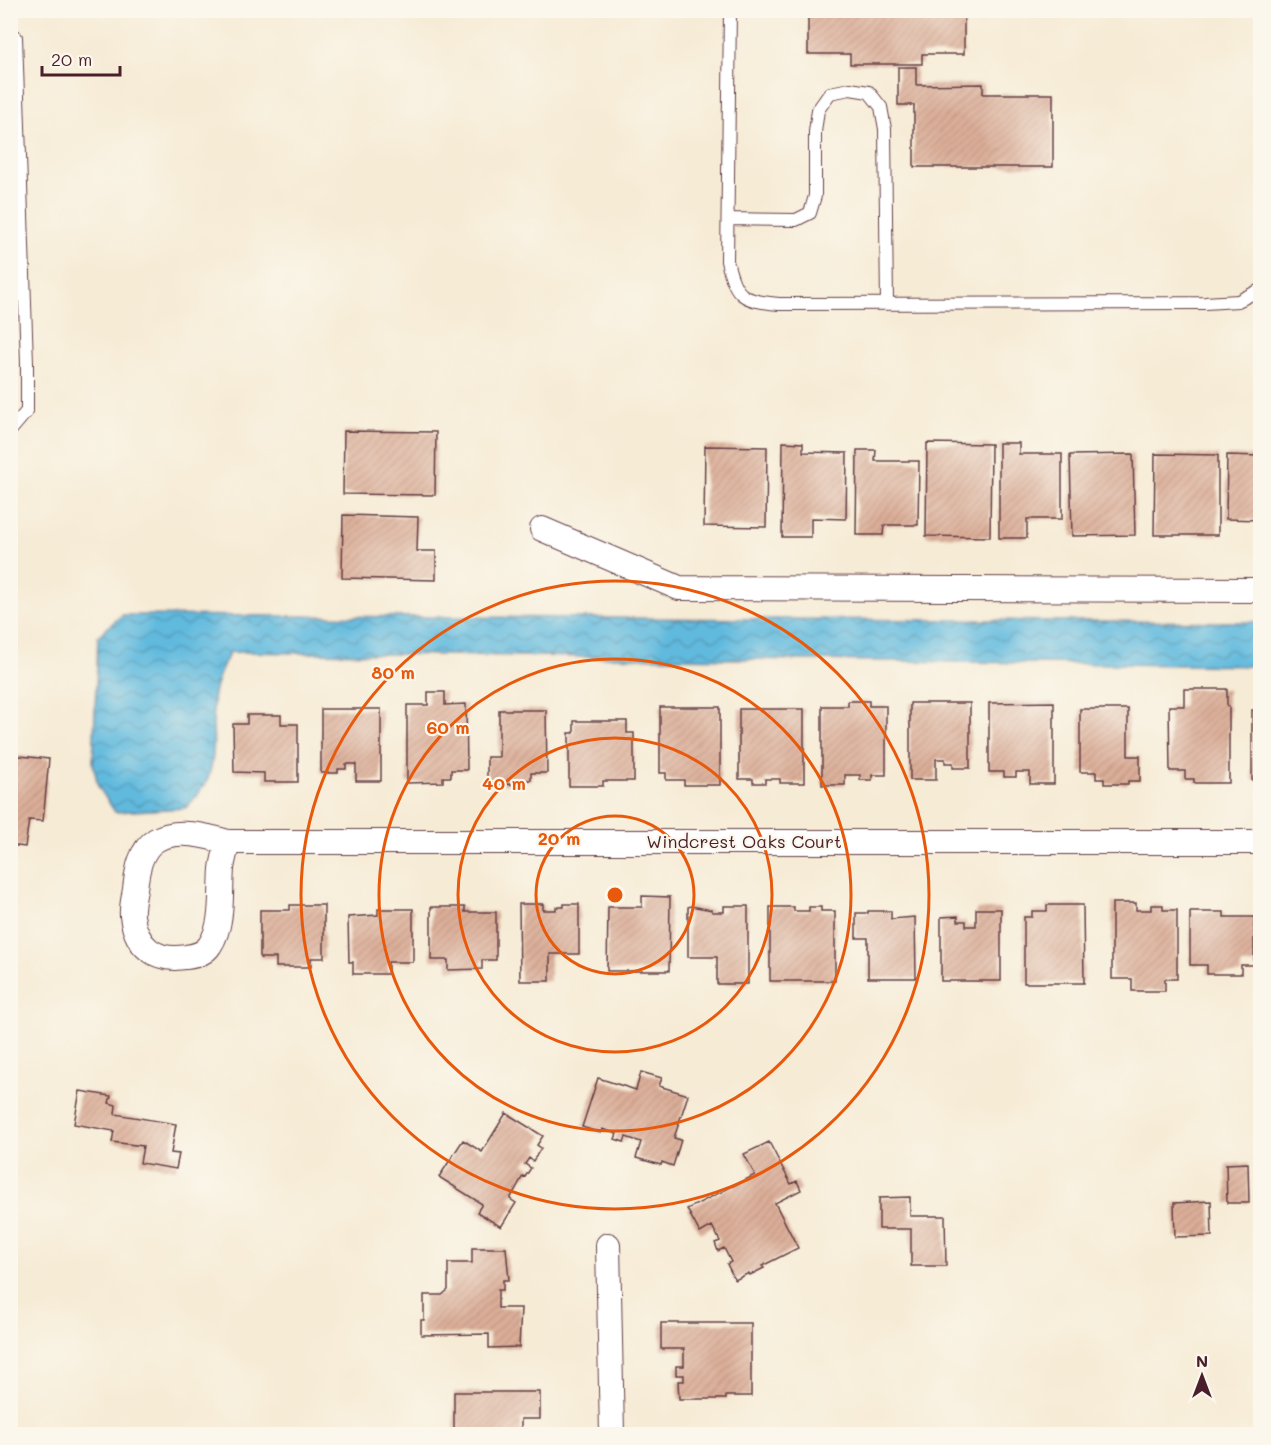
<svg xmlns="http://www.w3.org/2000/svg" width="1271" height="1445" font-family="Mali,sans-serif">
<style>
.water{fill:url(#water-waves);stroke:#566c84;stroke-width:1.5}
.building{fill:url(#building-hatch)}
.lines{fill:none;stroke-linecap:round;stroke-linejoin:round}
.lane-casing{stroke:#643e44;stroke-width:14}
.street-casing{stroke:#643e44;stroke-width:26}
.lane{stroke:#fff;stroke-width:12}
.street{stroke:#fff;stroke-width:24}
.ring{fill:none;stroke:#e8590c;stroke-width:3}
.labels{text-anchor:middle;stroke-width:4.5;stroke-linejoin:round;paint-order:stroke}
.street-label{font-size:18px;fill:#4a1f2b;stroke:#fbf7ec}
.centre{fill:#e8590c;stroke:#fbf7ec;stroke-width:3}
.ring-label{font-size:18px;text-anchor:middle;font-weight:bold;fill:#e8590c;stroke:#fbf7ec;stroke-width:4.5;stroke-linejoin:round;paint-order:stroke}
</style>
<defs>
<pattern id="water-waves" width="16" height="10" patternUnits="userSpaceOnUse" patternTransform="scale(1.5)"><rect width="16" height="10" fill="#61bade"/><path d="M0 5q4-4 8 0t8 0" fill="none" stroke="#5297b4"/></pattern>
<pattern id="building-hatch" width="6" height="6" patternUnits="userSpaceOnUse" patternTransform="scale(1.5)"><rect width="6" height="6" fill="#dbae98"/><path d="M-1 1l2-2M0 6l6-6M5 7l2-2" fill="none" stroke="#bd9583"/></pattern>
</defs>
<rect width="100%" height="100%" fill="#fbf7ec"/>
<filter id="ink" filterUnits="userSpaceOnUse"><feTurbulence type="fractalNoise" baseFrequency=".0167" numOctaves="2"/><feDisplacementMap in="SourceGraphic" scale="12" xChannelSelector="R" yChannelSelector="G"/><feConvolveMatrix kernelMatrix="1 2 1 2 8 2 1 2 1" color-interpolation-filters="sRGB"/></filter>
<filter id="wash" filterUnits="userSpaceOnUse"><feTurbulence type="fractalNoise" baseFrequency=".008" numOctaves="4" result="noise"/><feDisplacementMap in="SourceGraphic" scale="24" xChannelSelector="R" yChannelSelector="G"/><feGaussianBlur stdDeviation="1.35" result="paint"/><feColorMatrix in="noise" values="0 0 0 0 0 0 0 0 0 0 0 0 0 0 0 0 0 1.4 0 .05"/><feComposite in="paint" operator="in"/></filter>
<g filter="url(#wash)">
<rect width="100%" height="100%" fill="#f6ebd5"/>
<path class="water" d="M122 615 1260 622V666L230 652C222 668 213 686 213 704 212 730 217 754 208 778 204 789 193 799 186 808L115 812 98 786 93 763 98 636Z"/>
<g id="blocks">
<path class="building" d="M808 10H964V54H922V64H850V54H808Z
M898 67H916V85L983 84V94H1053V167H914V105H898Z
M344 431 436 432 435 495 343 494Z
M783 442 803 443V452L847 453 846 519 811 518V537H782Z
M927 443 991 444 990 537 926 536Z
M999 443H1019V454H1062V519H1027V538H999Z
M705 446 767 447 766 527 704 526Z
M857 450H876L875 461H919L918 525H884L883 535H856Z
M1133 454 1135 535 1072 536 1070 455Z
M1155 454 1218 455V535H1154Z
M1227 455 1260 456V520L1226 519Z
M343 515 418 517 417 551H436V580L342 578Z
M1184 689H1227V706H1229V783H1194V779H1185V771H1170L1169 706H1184Z
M428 692H445V705L466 704 467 770H451V777H443V782L407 783V705H428Z
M848 701H869V706H886V775H872V780H860V775H845V785H822V706H848Z
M1054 702V784H1030V772H1016V777H1004V772H989V703Z
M910 703H970V768H953V763H945V759H936V780H910Z
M660 707H720V785H684V780H666V773H660Z
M321 709H381V781H356V764H346V769H338V773H321Z
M739 709H804V783H780V779H765V783H753V779H739Z
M1080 709H1128V756H1140V781H1128V784H1104V779H1096V772H1080Z
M499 710H546L547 773H531V780H523V785L487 783V757H499Z
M1252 710H1260V780H1252Z
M247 715H281V724H298V782H264V773L234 772 233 724H247Z
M574 721H627V733H634V781H603V786H569V733H574Z
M10 755 49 759 43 821 29 820 25 847 10 845Z
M642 896 670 897 669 971H607L608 907H642Z
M1112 903H1136V910H1151V905H1163V910H1177V979H1165V991H1132V979H1112Z
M519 904H543V910H556V907H564V904H579V954H550V981H520Z
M290 905H324V958H311V967H276V958H260V910H290Z
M1047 905H1083L1084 983H1024V917H1032V911H1047Z
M691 906 712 910V912H724V906H748V984H717V957H688V907Z
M431 907H465V912H496V960H482V969L448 970V960H431Z
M770 907H794V911H809V907H821V911H835V981H770Z
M378 909H413V962H388V974H353V962H349L348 917 378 915Z
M976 909H1001V981H941V917L958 916V921H966V926H976Z
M868 911H891V919L915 917 916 978H868V938H856V913H868Z
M1190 912H1224V917H1254V965H1241V974H1207V965H1190Z
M641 1072 662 1078 659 1086 688 1095 674 1138 681 1140 673 1166 662 1162 661 1165 636 1158 641 1142 626 1137 624 1142 615 1139 617 1134 602 1129 601 1133 582 1127 598 1078 636 1090Z
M80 1091 111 1096 109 1103 116 1105 115 1114 176 1124 171 1153 179 1154 176 1169 140 1163 143 1146 112 1142 114 1131 74 1124Z
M506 1113 543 1136 537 1145 541 1148 533 1161 529 1158 525 1164 531 1168 525 1177 523 1176 510 1199 516 1203 501 1227 477 1212 482 1204 439 1177 463 1140 482 1152Z
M769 1142 791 1184 797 1181 801 1190 775 1203 798 1248 762 1266 764 1268 750 1275 749 1273 735 1280 727 1264 731 1262 724 1248 718 1251 715 1243 720 1241 712 1226 700 1233 687 1209 755 1175 744 1154Z
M1248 1163 1249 1203H1227L1226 1164Z
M910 1197V1216H945L946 1266H911V1229H879V1198Z
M1211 1201 1212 1236 1175 1237 1174 1203Z
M472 1248H506L509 1280H503V1290H498V1308H521L519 1347 489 1348V1334L421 1335V1320H424V1295H442L448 1290V1263H472Z
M661 1323H751V1396H726V1399H679L678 1381H684V1375H676V1366H684V1349H661Z
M454 1392H540V1419H521V1434H454Z"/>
</g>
</g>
<g filter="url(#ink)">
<use href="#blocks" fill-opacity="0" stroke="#643e44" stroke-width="1.5"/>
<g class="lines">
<g class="lane-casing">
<path id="lane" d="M730 10 727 261C736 298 742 300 779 304L1205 303 1238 301 1260 290
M10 33 16 37 27 363V411L10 431
M728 219 796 220 810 213 815 196V132L818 110 830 93 850 89 869 92 881 107 885 129 887 304"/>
</g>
<g class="street-casing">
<path id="street" d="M542 529 679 588 1260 590
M228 842C226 851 223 860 222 869 220 893 224 924 210 945 205 953 195 956 186 957 156 962 136 947 132 916 131 907 134 897 135 889 137 871 140 850 156 840 177 828 207 836 228 842H1260
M608 1245 612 1434"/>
</g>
<use href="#lane" class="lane"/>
<use href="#street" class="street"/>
</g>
</g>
<g class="ring">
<circle cx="615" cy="895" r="79"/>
<circle cx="615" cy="895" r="157"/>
<circle cx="615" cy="895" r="236"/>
<circle cx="615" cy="895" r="314"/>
</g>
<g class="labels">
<g class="street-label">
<text x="744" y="848">Windcrest Oaks Court</text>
</g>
</g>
<circle cx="615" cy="895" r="9" class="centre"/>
<g class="ring-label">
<text x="393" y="679">80 m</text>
<text x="448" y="734">60 m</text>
<text x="504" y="790">40 m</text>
<text x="559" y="845">20 m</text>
</g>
<rect width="1271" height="1445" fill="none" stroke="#fbf7ec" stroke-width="36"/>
<g transform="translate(1202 1376)" stroke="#fbf7ec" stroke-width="4.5" paint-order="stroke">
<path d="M0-4.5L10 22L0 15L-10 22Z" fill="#4a1f2b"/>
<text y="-9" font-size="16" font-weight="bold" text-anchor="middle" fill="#4a1f2b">N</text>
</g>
<path d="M42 66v9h78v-9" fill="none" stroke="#4a1f2b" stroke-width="3"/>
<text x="51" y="66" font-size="18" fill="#4a1f2b" stroke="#fbf7ec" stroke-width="4.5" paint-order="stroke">20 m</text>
</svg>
